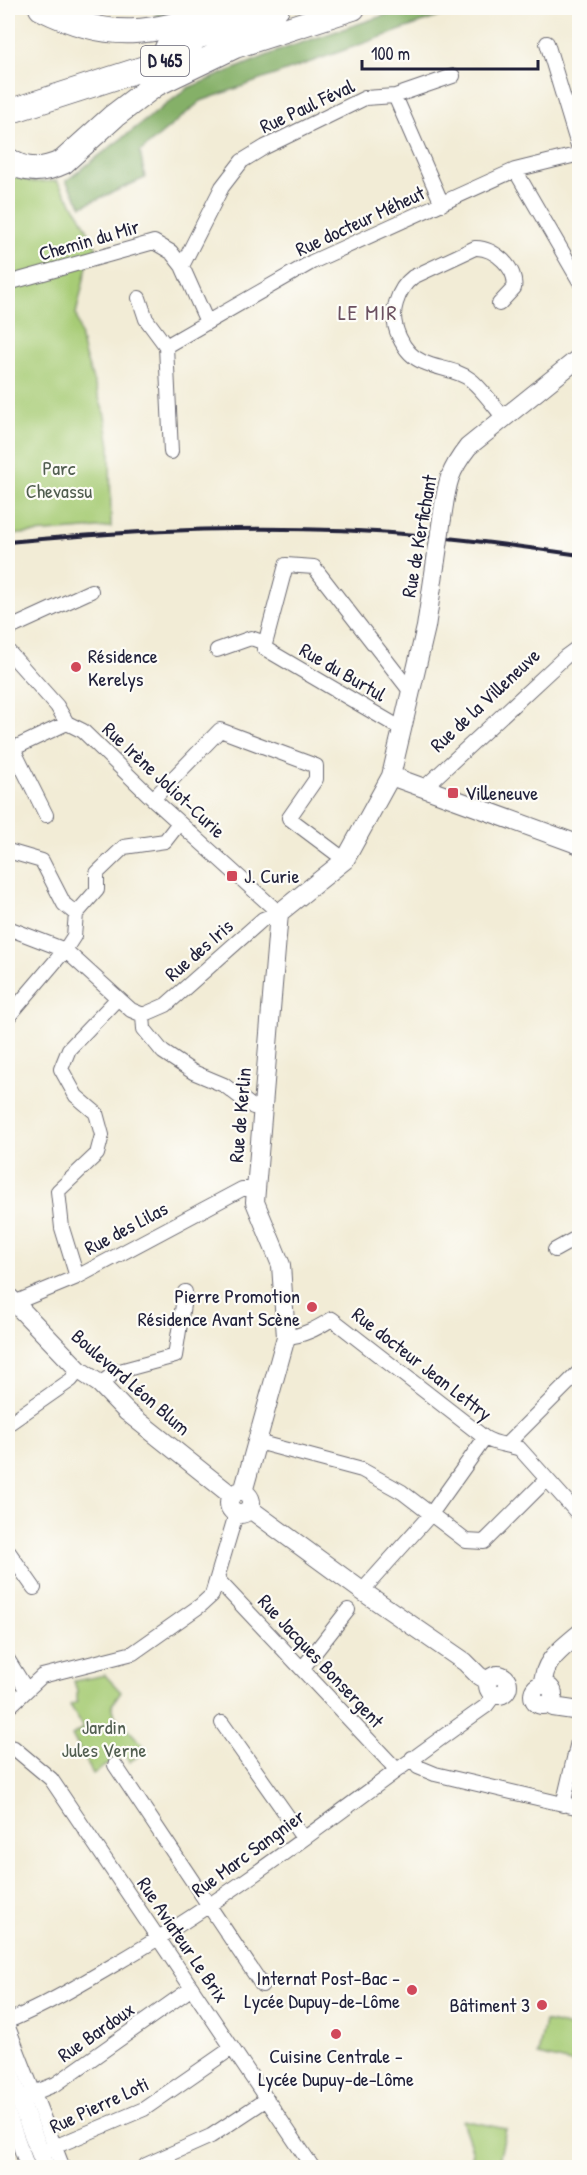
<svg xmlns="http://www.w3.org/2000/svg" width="587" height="2175" font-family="'Patrick Hand',sans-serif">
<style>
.green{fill:#a7cc76;stroke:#647758;stroke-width:1.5}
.forest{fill:#85b067;stroke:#546951;stroke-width:1.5}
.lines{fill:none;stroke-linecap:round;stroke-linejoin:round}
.street-casing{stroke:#6b6971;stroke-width:16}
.secondary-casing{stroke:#6b6971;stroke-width:20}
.highway-casing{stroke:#6b6971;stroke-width:26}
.street{stroke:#fff;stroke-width:14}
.secondary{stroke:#fff;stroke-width:18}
.highway{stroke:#fff;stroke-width:24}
.rail{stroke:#22223b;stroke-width:4}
.secondary-bridge-casing{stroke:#6b6971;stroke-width:20;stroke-linecap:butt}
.secondary-bridge{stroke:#fff;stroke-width:18}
.poi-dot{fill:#d1495b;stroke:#fdfcf7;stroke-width:2}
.labels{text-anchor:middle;stroke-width:4.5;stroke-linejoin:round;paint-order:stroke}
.shield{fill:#fdfcf7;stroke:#646373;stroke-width:1.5}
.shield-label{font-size:18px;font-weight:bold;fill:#22223b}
.street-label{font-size:20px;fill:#22223b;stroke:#fdfcf7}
.park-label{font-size:20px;fill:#515e50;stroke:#fdfcf7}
.poi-label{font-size:20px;fill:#22223b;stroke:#fdfcf7;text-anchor:start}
.quarter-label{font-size:22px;letter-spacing:1.5px;fill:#6b5160;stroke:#fdfcf7}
</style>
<rect width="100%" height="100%" fill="#fdfcf7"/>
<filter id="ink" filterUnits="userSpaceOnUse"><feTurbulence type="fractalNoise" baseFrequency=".0167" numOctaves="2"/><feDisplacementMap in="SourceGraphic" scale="12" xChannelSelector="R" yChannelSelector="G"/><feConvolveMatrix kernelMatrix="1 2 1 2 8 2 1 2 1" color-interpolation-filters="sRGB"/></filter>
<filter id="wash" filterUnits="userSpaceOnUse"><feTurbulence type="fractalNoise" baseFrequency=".008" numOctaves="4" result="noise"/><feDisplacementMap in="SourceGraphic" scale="24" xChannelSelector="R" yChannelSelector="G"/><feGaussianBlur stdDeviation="1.35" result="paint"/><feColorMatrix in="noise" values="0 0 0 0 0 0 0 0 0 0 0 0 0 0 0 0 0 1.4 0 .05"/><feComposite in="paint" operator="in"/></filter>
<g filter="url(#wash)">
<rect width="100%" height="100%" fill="#f2ecd6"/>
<path class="green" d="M14 176 32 182 57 181 80 215 99 253 87 266 76 314 84 353 105 416 110 446 111 527 8 535V183Z
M105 1675 121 1692 112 1705 115 1716 148 1750 129 1762 124 1753 93 1774 72 1735 84 1728 70 1705 77 1702V1691L74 1681Z
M545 2021 579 2029V2065L538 2055Z
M463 2120 506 2129 499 2161 501 2162 500 2167H470L473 2152 462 2121Z"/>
<path class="forest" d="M161 8H189L154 18Z
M406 8H463L201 101 140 152 145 178 82 206 66 181 188 88 283 49Z"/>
</g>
<g filter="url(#ink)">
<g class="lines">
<g class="street-casing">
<path id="street" d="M547 43 580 152
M395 96 442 204
M515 170 580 282
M182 266 222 187 242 161 265 147 365 98 395 96 453 76
M8 283 154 242 171 252 182 266 207 322
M139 298 146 319 166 346 171 452
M499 304 514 288C518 269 494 247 475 248L413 277C405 283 399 293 396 303 389 324 403 354 423 362 438 369 457 369 471 380 483 390 494 406 504 418
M166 346 312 262 515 170 580 154
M8 629 91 591
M217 650 251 638 265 643
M8 651 57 706 67 723
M402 729 264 648 286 565 314 567 411 692
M13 749 46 815
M8 751 67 723 83 731 153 799 279 913 263 919 166 1005 143 1015
M424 788 565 657 580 646
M153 799 220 730 316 766V779L289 818 345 860
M8 851 42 861 64 904 76 914
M8 928 65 950 131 1010 143 1015
M143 1015 144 1029 163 1052 193 1072 224 1085 253 1107 263 1108
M8 1017 65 950 74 936 76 914 97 890V873L124 847 165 841 179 823
M555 1250 580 1236
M77 1277 62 1228 58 1191 97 1154 102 1135 96 1113 76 1096 61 1069 69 1049 118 998
M14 1303 77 1277 242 1189H256
M286 1337C304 1336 317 1328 332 1319L485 1438C496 1445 508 1444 520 1449L580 1516
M100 1384 116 1372 175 1356 185 1292
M8 1424 71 1380 79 1370
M257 1442 362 1470 402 1492 466 1541 484 1542 547 1479
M507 1444 580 1371
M8 1551 34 1588
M218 1580 396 1769
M362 1591 431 1514 485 1438
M8 1660 26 1689
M302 1669 348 1610
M8 1708 42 1676 133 1653 201 1605 212 1595 236 1514
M222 1723 303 1838
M8 1747 14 1748 51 1779 313 2168
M412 1758 418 1767 435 1774 580 1808
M115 1765 262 1985
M563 1805 580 1733
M8 2021C44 2006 78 1986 112 1966 244 1890 362 1793 486 1706L495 1694
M8 2027 63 2168
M19 2099 56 2084 192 1988
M8 2113 28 2168
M40 2153 144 2109 232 2048
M146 2165 211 2136 267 2099"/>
</g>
<g class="secondary-casing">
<path id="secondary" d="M442 518C447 485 447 474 468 447L580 357
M391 776 580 845
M8 1296 79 1370 100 1384 127 1412 231 1495
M229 1503a11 11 0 1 1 22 0a11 11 0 1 1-22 0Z
M243 1492 286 1337 281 1265 255 1202 279 913 345 860 391 776 426 627 436 560
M250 1509 362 1591 465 1662 479 1676 489 1682
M488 1685a10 10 0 1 1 20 0a10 10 0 1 1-20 0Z
M543 1685C543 1660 562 1649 580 1633
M533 1695a10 10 0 1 1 20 0a10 10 0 1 1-20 0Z
M549 1703 553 1707 580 1711
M8 2070 46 2168"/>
</g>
<g class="highway-casing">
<path id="highway" d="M41 8C116 46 156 31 231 9
M167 48 277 8
M8 112 191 53
M8 160C26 173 44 171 63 162L114 116 156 84 235 46 353 8"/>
</g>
<use href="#street" class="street"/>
<use href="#secondary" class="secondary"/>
<use href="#highway" class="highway"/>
<path class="rail" d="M8 542C143 529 281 523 417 535 471 540 526 547 580 555"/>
<g class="secondary-bridge-casing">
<path id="secondary-bridge" d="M436 560 442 518"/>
</g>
<use href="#secondary-bridge" class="secondary-bridge"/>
</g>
</g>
<g class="poi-dot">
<circle cx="76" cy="667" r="6"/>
<rect x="447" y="787" width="12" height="12" rx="3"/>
<rect x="226" y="870" width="12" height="12" rx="3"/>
<circle cx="312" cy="1307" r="6"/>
<circle cx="412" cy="1990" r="6"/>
<circle cx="542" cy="2005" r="6"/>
<circle cx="336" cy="2034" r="6"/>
</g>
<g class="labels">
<rect class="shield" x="141" y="46" width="48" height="30" rx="4.5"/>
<g class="shield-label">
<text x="165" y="67">D 465</text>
</g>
<g class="street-label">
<text transform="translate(307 106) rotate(-25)" y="7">Rue Paul Féval</text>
<text transform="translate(360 221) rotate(-25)" y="7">Rue docteur Méheut</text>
<text transform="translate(89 240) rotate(-16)" y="7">Chemin du Mir</text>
<text transform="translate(419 536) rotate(-80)" y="7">Rue de Kerfichant</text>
<text transform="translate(343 672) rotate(30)" y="7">Rue du Burtul</text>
<text transform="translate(485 700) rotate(-43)" y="7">Rue de la Villeneuve</text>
<text transform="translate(164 780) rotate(43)" y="7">Rue Irène Joliot-Curie</text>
<text transform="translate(199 950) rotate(-41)" y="7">Rue des Iris</text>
<text transform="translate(240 1115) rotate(-85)" y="7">Rue de Kerlin</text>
<text transform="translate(126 1228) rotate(-28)" y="7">Rue des Lilas</text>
<text transform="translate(422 1364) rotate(38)" y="7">Rue docteur Jean Lettry</text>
<text transform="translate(131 1382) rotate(41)" y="7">Boulevard Léon Blum</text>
<text transform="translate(321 1661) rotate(47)" y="7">Rue Jacques Bonsergent</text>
<text transform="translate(248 1853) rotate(-36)" y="7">Rue Marc Sangnier</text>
<text transform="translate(183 1940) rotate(56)" y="7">Rue Aviateur Le Brix</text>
<text transform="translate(96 2032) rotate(-35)" y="7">Rue Bardoux</text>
<text transform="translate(99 2105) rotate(-25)" y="7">Rue Pierre Loti</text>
</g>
<g class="park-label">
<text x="59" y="475">Parc<tspan x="59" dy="23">Chevassu</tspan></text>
<text x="104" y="1734">Jardin<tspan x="104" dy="23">Jules Verne</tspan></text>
</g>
<g class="poi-label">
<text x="88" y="663">Résidence<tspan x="88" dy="23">Kerelys</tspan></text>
<text x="465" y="800">Villeneuve</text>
<text x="244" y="883">J. Curie</text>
<text x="300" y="1303" text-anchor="end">Pierre Promotion<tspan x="300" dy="23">Résidence Avant Scène</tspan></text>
<text x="400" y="1985" text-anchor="end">Internat Post-Bac -<tspan x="400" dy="23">Lycée Dupuy-de-Lôme</tspan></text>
<text x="530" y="2012" text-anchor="end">Bâtiment 3</text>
<text x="336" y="2063" text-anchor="middle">Cuisine Centrale -<tspan x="336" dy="23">Lycée Dupuy-de-Lôme</tspan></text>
</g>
<g class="quarter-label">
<text x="368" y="320">LE MIR</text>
</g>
</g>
<rect width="587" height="2175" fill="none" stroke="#fdfcf7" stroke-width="30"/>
<path d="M362 60v9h176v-9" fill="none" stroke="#22223b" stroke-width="3"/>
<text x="371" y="60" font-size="18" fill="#22223b" stroke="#fdfcf7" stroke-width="4.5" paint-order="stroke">100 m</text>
</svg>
